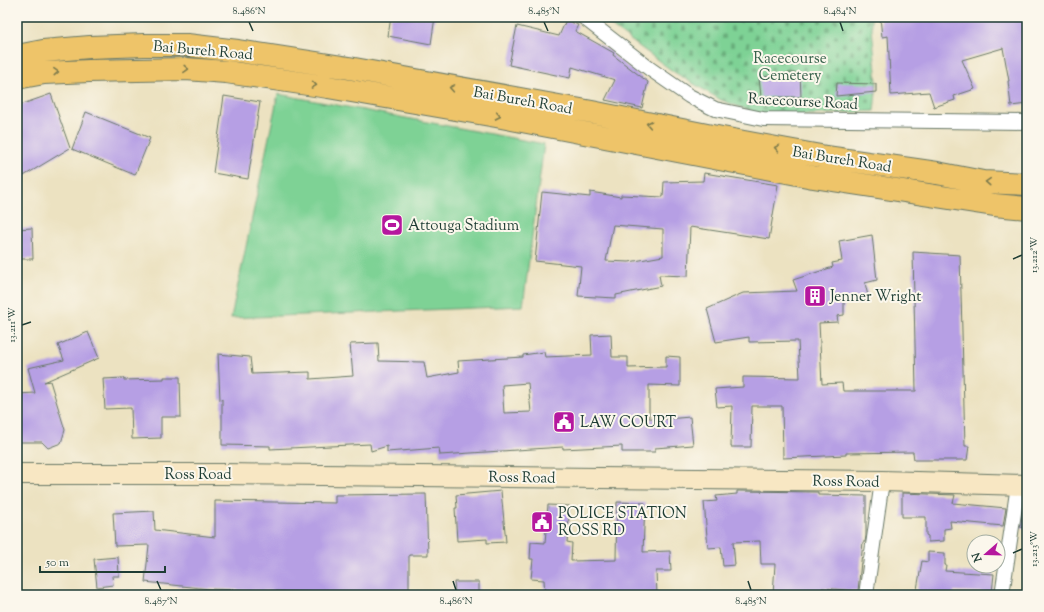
<svg xmlns="http://www.w3.org/2000/svg" width="1044" height="612" font-family="'Sorts Mill Goudy',serif">
<style>
.cemetery{fill:url(#cemetery-stones);stroke:#4e8864}
.pitch{fill:#7ed295;stroke:#4e8864}
.building{fill:#b69fe4;fill-rule:evenodd}
.lines{fill:none;stroke-linecap:round;stroke-linejoin:round}
.minor-casing{stroke:#677765;stroke-width:16}
.secondary-casing{stroke:#677765;stroke-width:22}
.trunk-casing{stroke:#677765;stroke-width:24}
.minor{stroke:#fff;stroke-width:14}
.secondary{stroke:#f8e7c3;stroke-width:20}
.trunk{stroke:#eec469;stroke-width:22}
.oneway{stroke:#7c7a4c}
.ticks{fill:none;stroke:#1f3d34;stroke-width:1.5}
.labels{text-anchor:middle;stroke-width:4;stroke-linejoin:round;paint-order:stroke}
.street-label{font-size:15px;fill:#1f3d34;stroke:#fbf7ec}
.park-label{font-size:15px;fill:#37624c;stroke:#fbf7ec}
.poi-label{font-size:15px;fill:#1f3d34;stroke:#fbf7ec;text-anchor:start}
.neatline{fill:none;stroke:#1f3d34;stroke-width:1.5}
.ticks-label{font-size:10px;text-anchor:middle;fill:#1f3d34}
</style>
<defs>
<pattern id="cemetery-stones" width="16" height="16" patternUnits="userSpaceOnUse"><rect width="16" height="16" fill="#7ed295"/><path d="M2 7V4a2 2 0 0 1 4 0v3zM10 15v-3a2 2 0 0 1 4 0v3z" fill="#67ac7a"/></pattern>
</defs>
<rect width="100%" height="100%" fill="#fbf7ec"/>
<filter id="ink" filterUnits="userSpaceOnUse"><feTurbulence type="fractalNoise" baseFrequency=".025" numOctaves="2"/><feDisplacementMap in="SourceGraphic" scale="8" xChannelSelector="R" yChannelSelector="G"/><feConvolveMatrix kernelMatrix="1 2 1 2 8 2 1 2 1" color-interpolation-filters="sRGB"/></filter>
<filter id="wash" filterUnits="userSpaceOnUse"><feTurbulence type="fractalNoise" baseFrequency=".012" numOctaves="4" result="noise"/><feDisplacementMap in="SourceGraphic" scale="16" xChannelSelector="R" yChannelSelector="G"/><feGaussianBlur stdDeviation="0.9" result="paint"/><feColorMatrix in="noise" values="0 0 0 0 0 0 0 0 0 0 0 0 0 0 0 0 0 1.4 0 .05"/><feComposite in="paint" operator="in"/></filter>
<g filter="url(#wash)">
<rect width="100%" height="100%" fill="#ece2c1"/>
<path class="cemetery" d="M599 17H871L877 83 874 111 767 117 721 100 674 72Z"/>
<path class="pitch" d="M278 94 544 144 523 306 231 318Z"/>
<g id="blocks">
<path class="building" d="M391 17H435L431 44 388 36Z
M880 17H1027V58L1024 59 1027 80V104L1011 106 1008 81H1009L1003 48 962 60 975 89 954 96 955 100 934 107 929 92 891 95 888 36 882 37Z
M566 20 578 25 575 31 614 53 613 55 648 82 642 108 605 100 615 80 572 67 570 78 509 65 517 26 559 36Z
M787 73H800L801 97H761L759 78Z
M837 83 876 84V92L836 96Z
M51 94 70 148 17 180V106Z
M224 96 260 102 248 179 213 173Z
M86 112 150 138 135 175 72 149Z
M704 173 778 185 769 239 690 227 688 276 659 275 661 286 616 295V298L578 296 581 266 535 261 542 192 590 197V192L621 197V195L663 197 664 182 703 181ZM613 225 663 229V256L629 262 606 261Z
M32 228 33 259H17V229Z
M872 235 877 280 865 283 868 296 844 300V315L837 316 838 322 819 323 822 384 842 383 843 391H916L913 252 960 255 965 446H969L967 460H914L913 452 846 453V455L783 458 782 406H752L751 447H731L732 406 717 407 715 389 743 387V377L800 378 798 341 749 342V337L716 342 707 309 743 293 797 291 793 280 833 267 832 263 842 261 839 241Z
M88 332 99 358 44 382 50 381 65 430 61 443 48 448 42 442H17V394L35 393 28 368 64 360 58 345Z
M611 334 612 357H628V368L666 367V356L680 357V386L649 385V418L667 419 690 417 693 445 655 448V452H622V446L563 449V447L440 455 439 448 387 452V446L371 451 370 444 270 449V446L222 445V399L220 400 218 354 250 357 252 374 310 372V379L353 376 350 344 378 343 379 361 424 362 427 378 459 372 458 361 523 357V355L544 352 545 357 592 355 591 335ZM528 383 531 412 504 413 502 385Z
M164 377H180L181 417H161V438L132 439 131 408 105 409 103 379 124 378V380L164 379Z
M501 491 506 542 487 543V539L457 541 455 508H457L456 495Z
M737 491 818 492V495L866 496V536L865 542H863L858 591 822 588V595H773L775 564H761L760 541 733 542 735 565 723 566 721 547 708 548 704 502 717 501 716 496 737 494Z
M902 493 955 495 953 503 1006 508 1003 526 950 521 951 528 944 529V541L928 542V536L926 535V517H902Z
M426 494 428 555H409V595H330V593L210 589 145 582 149 545 115 546 113 513 154 511 155 530 215 537V501L335 503V495Z
M617 502 645 503 643 552 670 551 671 571H656L657 595H545L544 580 531 579 533 559H530L531 542 545 543 548 505 570 506 567 542 572 543 571 561 616 560Z
M1023 510H1027V528L1020 527Z
M928 552 945 553V565H946L945 571 994 574 992 593 954 591V595H916L922 561 928 562Z
M118 557 119 576H112L113 585 97 587 94 559Z
M454 582H479V595H455Z"/>
</g>
</g>
<g filter="url(#ink)">
<use href="#blocks" fill-opacity="0" stroke="#677765" stroke-width="1"/>
<g class="lines">
<g class="minor-casing">
<path id="minor" d="M583 17 650 69 689 96 715 109 763 119 1027 122
M866 595 882 481
M1002 595 1018 485"/>
</g>
<g class="secondary-casing">
<path id="secondary" d="M17 474H222L882 481 1027 485"/>
</g>
<g class="trunk-casing">
<path id="trunk" d="M17 56 43 51 90 47 144 45H187L238 51 349 68 592 112 722 138 826 157 937 173 983 182 1027 184
M17 78 44 73 89 71 186 69 226 72 328 87 496 116 813 177 994 205 1027 208"/>
</g>
<use href="#minor" class="minor"/>
<use href="#secondary" class="secondary"/>
<use href="#trunk" class="trunk"/>
</g>
<defs><path id="oneway-chevron" d="M-2-3.5L2.5 0L-2 3.5" fill="none" stroke-width="1.6" stroke-linecap="round" stroke-linejoin="round"/></defs>
<g class="oneway">
<use href="#oneway-chevron" transform="translate(186 69) rotate(2)"/>
<use href="#oneway-chevron" transform="translate(56 72) rotate(-3)"/>
<use href="#oneway-chevron" transform="translate(314 85) rotate(9)"/>
<use href="#oneway-chevron" transform="translate(452 88) rotate(-170)"/>
<use href="#oneway-chevron" transform="translate(498 116) rotate(11)"/>
<use href="#oneway-chevron" transform="translate(649 124) rotate(-169)"/>
<use href="#oneway-chevron" transform="translate(777 148) rotate(-170)"/>
<use href="#oneway-chevron" transform="translate(988 182) rotate(-176)"/>
</g>
</g>
<path class="ticks" d="M249 22 253 31M544 22 548 31M840 22 843 31M1013 259 1022 255M22 325 31 322M1013 553 1022 549M157 581 161 590M453 581 456 590M748 581 751 590"/>
<defs>
<g id="stadium-square" transform="scale(1.15)"><rect x="-9" y="-9" width="18" height="18" rx="4" fill="#b5179e" stroke="#fbf7ec"/><path d="M0-5a6.5 5 0 1 0 0 10a6.5 5 0 1 0 0-10ZM-3.5-1.8h7v3.6h-7Z" fill="#fff"/></g>
<g id="building-square" transform="scale(1.15)"><rect x="-9" y="-9" width="18" height="18" rx="4" fill="#b5179e" stroke="#fbf7ec"/><path d="M-4-6H4V6H1V3H-1V6H-4ZM-2.5-4.3h1.7v1.8h-1.7ZM.8-4.3h1.7v1.8H.8ZM-2.5-1h1.7V.8h-1.7ZM.8-1h1.7V.8H.8Z" fill="#fff"/></g>
<g id="civic-square" transform="scale(1.15)"><rect x="-9" y="-9" width="18" height="18" rx="4" fill="#b5179e" stroke="#fbf7ec"/><path d="M-.6-6.5H3V-4.5H.6V-3L4-1V1h2V6H-6V1h2V-1L-.6-3ZM-1.2 2.5V6h2.4V2.5Z" fill="#fff"/></g>
</defs>
<g fill-rule="evenodd">
<use href="#stadium-square" x="392" y="225"/>
<use href="#building-square" x="815" y="296"/>
<use href="#civic-square" x="564" y="422"/>
<use href="#civic-square" x="542" y="522"/>
</g>
<g class="labels">
<g class="street-label">
<text transform="translate(203 50) rotate(5)" y="5">Bai Bureh Road</text>
<text transform="translate(523 100) rotate(10)" y="5">Bai Bureh Road</text>
<text transform="translate(803 101) rotate(3)" y="5">Racecourse Road</text>
<text transform="translate(842 159) rotate(9)" y="5">Bai Bureh Road</text>
<text x="198" y="479">Ross Road</text>
<text transform="translate(522 477) rotate(1)" y="5">Ross Road</text>
<text transform="translate(846 481) rotate(1)" y="5">Ross Road</text>
</g>
<g class="park-label">
<text x="790" y="63">Racecourse<tspan x="790" dy="17">Cemetery</tspan></text>
</g>
<g class="poi-label">
<text x="408" y="230">Attouga Stadium</text>
<text x="830" y="301">Jenner Wright</text>
<text x="580" y="427">LAW COURT</text>
<text x="558" y="518">POLICE STATION<tspan x="558" dy="17">ROSS RD</tspan></text>
</g>
</g>
<rect width="1044" height="612" fill="none" stroke="#fbf7ec" stroke-width="44"/>
<g transform="translate(986 554) rotate(250)"><circle r="19" fill="#fbf7ec" stroke="#a3ada2"/>
<path d="M0-3L7 15L0 10L-7 15Z" fill="#b5179e"/>
<text y="-6" font-size="11" font-weight="bold" text-anchor="middle" fill="#1f3d34">N</text>
</g>
<path d="M40 566v6h125v-6" fill="none" stroke="#1f3d34" stroke-width="2"/>
<text x="46" y="566" font-size="12" fill="#1f3d34" stroke="#fbf7ec" stroke-width="3" paint-order="stroke">50 m</text>
<rect x="22" y="22" width="1000" height="568" class="neatline"/>
<g class="ticks-label">
<text x="249" y="14">8.486°N</text>
<text x="544" y="14">8.485°N</text>
<text x="840" y="14">8.484°N</text>
<text transform="translate(1033 255) rotate(-90)" y="4">13.212°W</text>
<text transform="translate(11 325) rotate(-90)" y="4">13.211°W</text>
<text transform="translate(1033 549) rotate(-90)" y="4">13.213°W</text>
<text x="161" y="604">8.487°N</text>
<text x="456" y="604">8.486°N</text>
<text x="751" y="604">8.485°N</text>
</g>
</svg>
